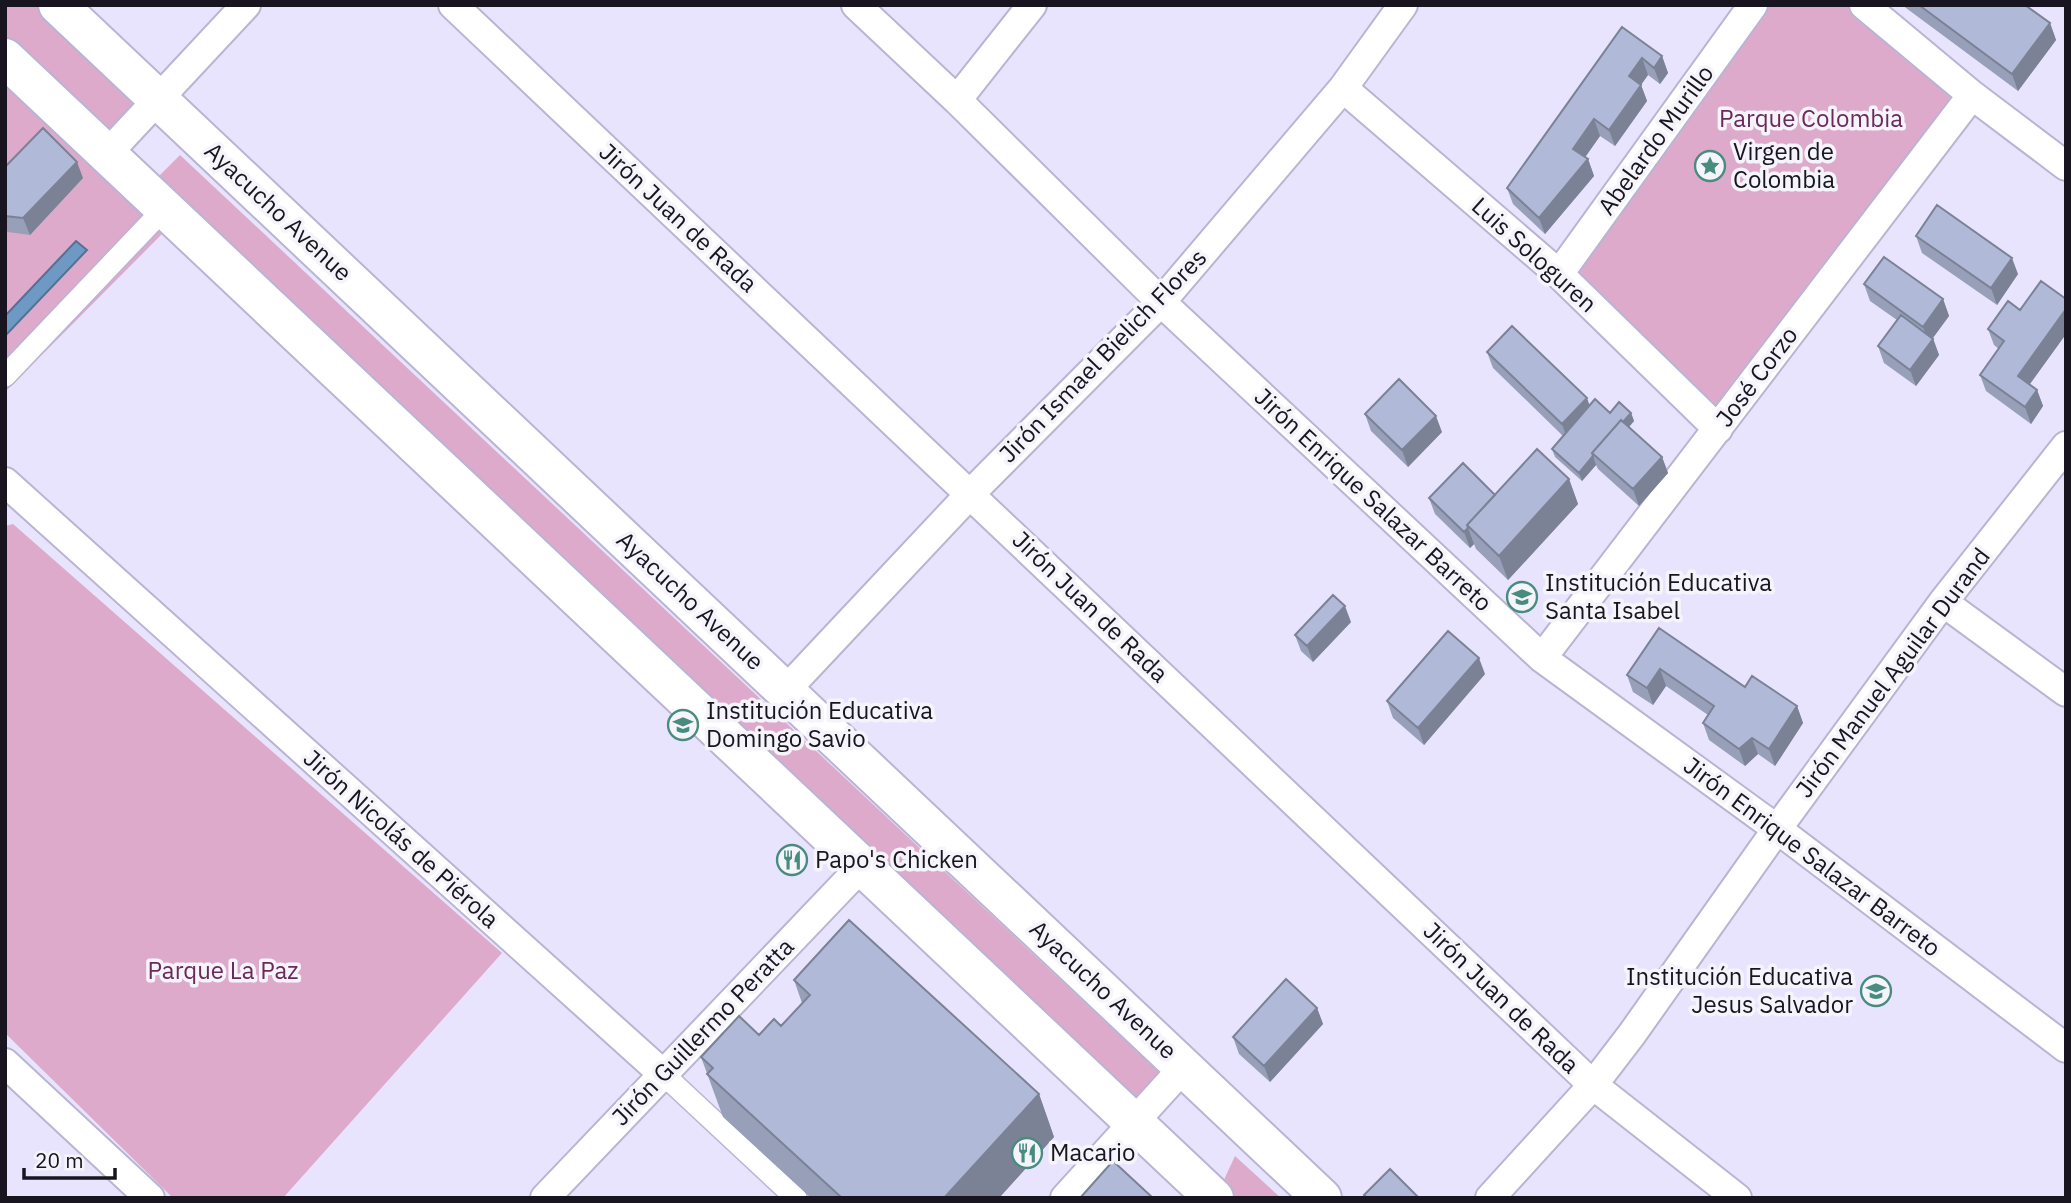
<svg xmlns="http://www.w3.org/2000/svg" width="2071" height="1203" font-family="'IBM Plex Sans',sans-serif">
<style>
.green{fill:#dac}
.water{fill:#6e99c4;stroke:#547193;stroke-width:2}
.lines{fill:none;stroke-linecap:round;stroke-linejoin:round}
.pedestrian-casing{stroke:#bab4d3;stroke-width:24}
.minor-casing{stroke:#bab4d3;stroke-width:32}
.secondary-casing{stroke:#bab4d3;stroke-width:42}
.pedestrian{stroke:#fff;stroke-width:21}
.minor{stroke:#fff;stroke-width:28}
.secondary{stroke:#fff;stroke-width:38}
.wall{fill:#979fb9}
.shaded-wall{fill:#7b8296}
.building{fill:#b0b9d7;stroke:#7b8296;stroke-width:2}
.labels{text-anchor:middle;stroke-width:7;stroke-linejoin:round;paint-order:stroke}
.park-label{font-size:24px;fill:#6b2a59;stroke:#f5f4fa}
.street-label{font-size:24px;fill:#181520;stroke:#f5f4fa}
.poi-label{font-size:24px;fill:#181520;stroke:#f5f4fa;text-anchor:start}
</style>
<rect width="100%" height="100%" fill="#e8e4fd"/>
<path class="green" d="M5 5H58L159 100 106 155 5 58Z
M1753 5H1864L1972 95 1718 429 1559 274Z
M5 70 169 227 5 392Z
M180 155 1162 1075 1136 1103 155 180Z
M13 524 502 953 283 1198H173L5 1033V526Z
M1235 1156 1281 1198H1237L1222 1184Z"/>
<path class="water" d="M76 241 87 250 5 336V316Z"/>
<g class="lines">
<g class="pedestrian-casing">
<path id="pedestrian" d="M5 376 163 210
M663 1074 796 1198"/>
</g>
<g class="minor-casing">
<path id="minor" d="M453 5 1593 1085 1737 1198
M856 5 957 100 1161 302 1542 658 1777 829 2066 1048
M1864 5 1972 95 2066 166
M1343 88 1559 274 1718 429
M957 100 1032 5
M106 155 246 5
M1559 274 1753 5
M5 482 663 1074
M1943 602 2066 692
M1542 658 1972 95
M785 691 971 493 1161 302 1343 88 1403 5
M5 1063 150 1198
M545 1198 861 867
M1065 1198 1184 1067
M1490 1198 1593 1085 1632 1034 1777 829 1943 602 2066 446"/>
</g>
<g class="secondary-casing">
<path id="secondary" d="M58 5 1322 1198
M5 58 1214 1198"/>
</g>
<use href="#pedestrian" class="pedestrian"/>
<use href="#minor" class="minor"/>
<use href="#secondary" class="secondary"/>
</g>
<path class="wall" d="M1902 5H2025L2050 23 2056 40 2018 91Z
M1622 27 1662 56 1668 73 1660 84 1648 75 1641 85 1647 101 1615 146 1600 136 1585 157 1588 159 1594 176 1545 234 1513 204 1507 188Z
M5 167 83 178 30 235 8 232 5 230Z
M1916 236 2018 274 1997 305 1922 253Z
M1864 284 1943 299 1949 316 1933 338 1939 355 1916 386 1884 363 1878 346 1897 320 1870 301Z
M2066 299V334L2030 384 2037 390 2043 406 2031 424 1986 391 1980 375 1999 349 1994 345 1988 329 2020 310Z
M1487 352 1589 406 1610 413H1631L1634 421 1629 427 1662 457 1668 473 1639 506 1598 469 1596 465 1582 481 1555 457 1552 449 1563 436 1493 368Z
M1365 414 1442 432 1408 467 1371 431Z
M1569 479 1578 504 1508 580 1476 549 1474 544 1470 548 1435 514 1429 498 1495 495Z
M1351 622 1313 662 1301 651 1295 635Z
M1659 628 1745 687 1797 706 1803 723 1775 766 1758 754 1745 766 1709 740 1703 723 1708 715 1666 686 1653 705 1633 692 1627 675Z
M1485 674 1424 745 1393 718 1387 701Z
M794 980 1039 1094 1054 1137 999 1198H811L723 1117 701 1057 781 1026 802 1003Z
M1317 1008 1323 1024 1270 1082 1239 1054 1233 1037Z"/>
<path class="shaded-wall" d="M2050 23 2056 40 2018 91 2012 74Z
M1662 56 1668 73 1660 84 1654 68Z
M1642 58 1648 75 1635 93 1629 76Z
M1641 85 1647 101 1615 146 1609 130Z
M1594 119 1600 136 1579 166 1573 149Z
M1588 159 1594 176 1545 234 1539 218Z
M77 162 83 178 30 235 23 218Z
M2012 258 2018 274 1997 305 1991 288Z
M1943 299 1949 316 1929 343 1923 327Z
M2066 309V334L2024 392 2018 376Z
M1933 339 1939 355 1916 386 1910 370Z
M2037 390 2043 406 2031 424 2025 407Z
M1587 398 1593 415 1568 441 1562 424Z
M1631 413 1634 421 1600 460 1594 455Z
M1436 416 1442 432 1408 467 1402 450Z
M1593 456 1596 465 1582 481 1579 473Z
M1662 457 1668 473 1639 506 1633 489Z
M1569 479 1578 504 1508 580 1499 556Z
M1468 528 1474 544 1470 548 1464 532Z
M1345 606 1351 622 1313 662 1307 646Z
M1479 658 1485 674 1424 745 1418 728Z
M1660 669 1666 686 1653 705 1647 688Z
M1797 706 1803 723 1775 766 1769 749Z
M1752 738 1758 754 1745 766 1739 749Z
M1317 1008 1323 1024 1270 1082 1264 1066Z
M1039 1094 1054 1137 999 1198H944Z"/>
<path class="building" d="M1919 5H2025L2050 23 2012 74Z
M1622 27 1662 56 1654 68 1642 58 1629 76 1641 85 1609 130 1594 119 1573 149 1588 159 1539 218 1507 188Z
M43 128 77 162 23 218 5 216V167Z
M1937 205 2012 258 1991 288 1916 236Z
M1884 257 1943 299 1923 327 1864 284Z
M2041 281 2066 299V309L2018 376 2037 390 2025 407 1980 375 2004 341 1988 329 2008 301 2020 310Z
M1901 315 1933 339 1910 370 1878 346Z
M1512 326 1587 398 1562 424 1487 352Z
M1399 379 1436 416 1402 450 1365 414Z
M1595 399 1610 413 1619 402 1631 413 1623 422 1621 420 1592 453 1593 456 1579 473 1552 449Z
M1621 420 1662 457 1633 489 1592 453Z
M1537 449 1569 479 1499 556 1467 525Z
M1463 463 1495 495 1467 525 1468 528 1464 532 1429 498Z
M1333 595 1345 606 1307 646 1295 635Z
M1659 628 1745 687 1752 676 1797 706 1769 749 1752 738 1739 749 1703 723 1714 706 1660 669 1647 688 1627 675Z
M1448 631 1479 658 1418 728 1387 701Z
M849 920 1039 1094 944 1198H842L707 1074 713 1068 701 1057 739 1016 759 1035 774 1019 781 1026 810 995 794 980Z
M1286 979 1317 1008 1264 1066 1233 1037Z
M1113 1161 1153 1198H1080Z
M1390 1169 1419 1198H1367L1364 1195Z"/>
<defs>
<g id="sight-ring" transform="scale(1.575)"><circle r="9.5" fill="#f5f4fa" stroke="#488c80" stroke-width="1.5"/><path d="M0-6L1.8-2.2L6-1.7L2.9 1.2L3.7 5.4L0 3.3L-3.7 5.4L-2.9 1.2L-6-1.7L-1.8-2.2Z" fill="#488c80"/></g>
<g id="school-ring" transform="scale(1.575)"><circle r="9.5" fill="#f5f4fa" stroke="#488c80" stroke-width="1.5"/><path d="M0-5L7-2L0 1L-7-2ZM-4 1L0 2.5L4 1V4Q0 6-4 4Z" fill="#488c80"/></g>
<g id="restaurant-ring" transform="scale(1.575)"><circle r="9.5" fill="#f5f4fa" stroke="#488c80" stroke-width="1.5"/><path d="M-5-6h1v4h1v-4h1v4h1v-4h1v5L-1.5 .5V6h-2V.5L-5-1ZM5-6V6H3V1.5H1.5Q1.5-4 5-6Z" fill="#488c80"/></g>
</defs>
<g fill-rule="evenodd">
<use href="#sight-ring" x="1710" y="166"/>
<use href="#school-ring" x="1522" y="597"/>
<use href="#school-ring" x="683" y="725"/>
<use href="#restaurant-ring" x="792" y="860"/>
<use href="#school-ring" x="1876" y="991"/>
<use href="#restaurant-ring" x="1027" y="1153"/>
</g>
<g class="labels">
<g class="park-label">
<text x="1811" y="127">Parque Colombia</text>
<text x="223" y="979">Parque La Paz</text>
</g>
<g class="street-label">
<text transform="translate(1656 140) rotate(-54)" y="8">Abelardo Murillo</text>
<text transform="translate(278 212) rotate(43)" y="8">Ayacucho Avenue</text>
<text transform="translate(678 218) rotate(43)" y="8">Jirón Juan de Rada</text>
<text transform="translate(1534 255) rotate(42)" y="8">Luis Sologuren</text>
<text transform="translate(1103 356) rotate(-46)" y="8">Jirón Ismael Bielich Flores</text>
<text transform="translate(1757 377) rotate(-53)" y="8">José Corzo</text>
<text transform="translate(1373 500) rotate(43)" y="8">Jirón Enrique Salazar Barreto</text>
<text transform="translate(690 601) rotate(43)" y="8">Ayacucho Avenue</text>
<text transform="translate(1090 607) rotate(44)" y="8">Jirón Juan de Rada</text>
<text transform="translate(1893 673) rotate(-53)" y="8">Jirón Manuel Aguilar Durand</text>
<text transform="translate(401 839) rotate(42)" y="8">Jirón Nicolás de Piérola</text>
<text transform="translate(1812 857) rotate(37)" y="8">Jirón Enrique Salazar Barreto</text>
<text transform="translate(1103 990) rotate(43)" y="8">Ayacucho Avenue</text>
<text transform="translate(1501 998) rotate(44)" y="8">Jirón Juan de Rada</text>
<text transform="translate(703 1032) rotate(-46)" y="8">Jirón Guillermo Peratta</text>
</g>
<g class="poi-label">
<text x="1733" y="160">Virgen de<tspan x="1733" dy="28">Colombia</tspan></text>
<text x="1545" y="591">Institución Educativa<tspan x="1545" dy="28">Santa Isabel</tspan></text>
<text x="706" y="719">Institución Educativa<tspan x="706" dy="28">Domingo Savio</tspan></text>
<text x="815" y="868">Papo's Chicken</text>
<text x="1853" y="985" text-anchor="end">Institución Educativa<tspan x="1853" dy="28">Jesus Salvador</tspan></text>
<text x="1050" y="1161">Macario</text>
</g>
</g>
<rect width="2071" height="1203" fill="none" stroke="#181520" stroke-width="14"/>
<path d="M24 1168v10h91v-10" fill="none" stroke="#181520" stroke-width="3.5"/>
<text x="35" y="1168" font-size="21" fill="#181520" stroke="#f5f4fa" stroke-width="5" paint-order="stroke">20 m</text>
</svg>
